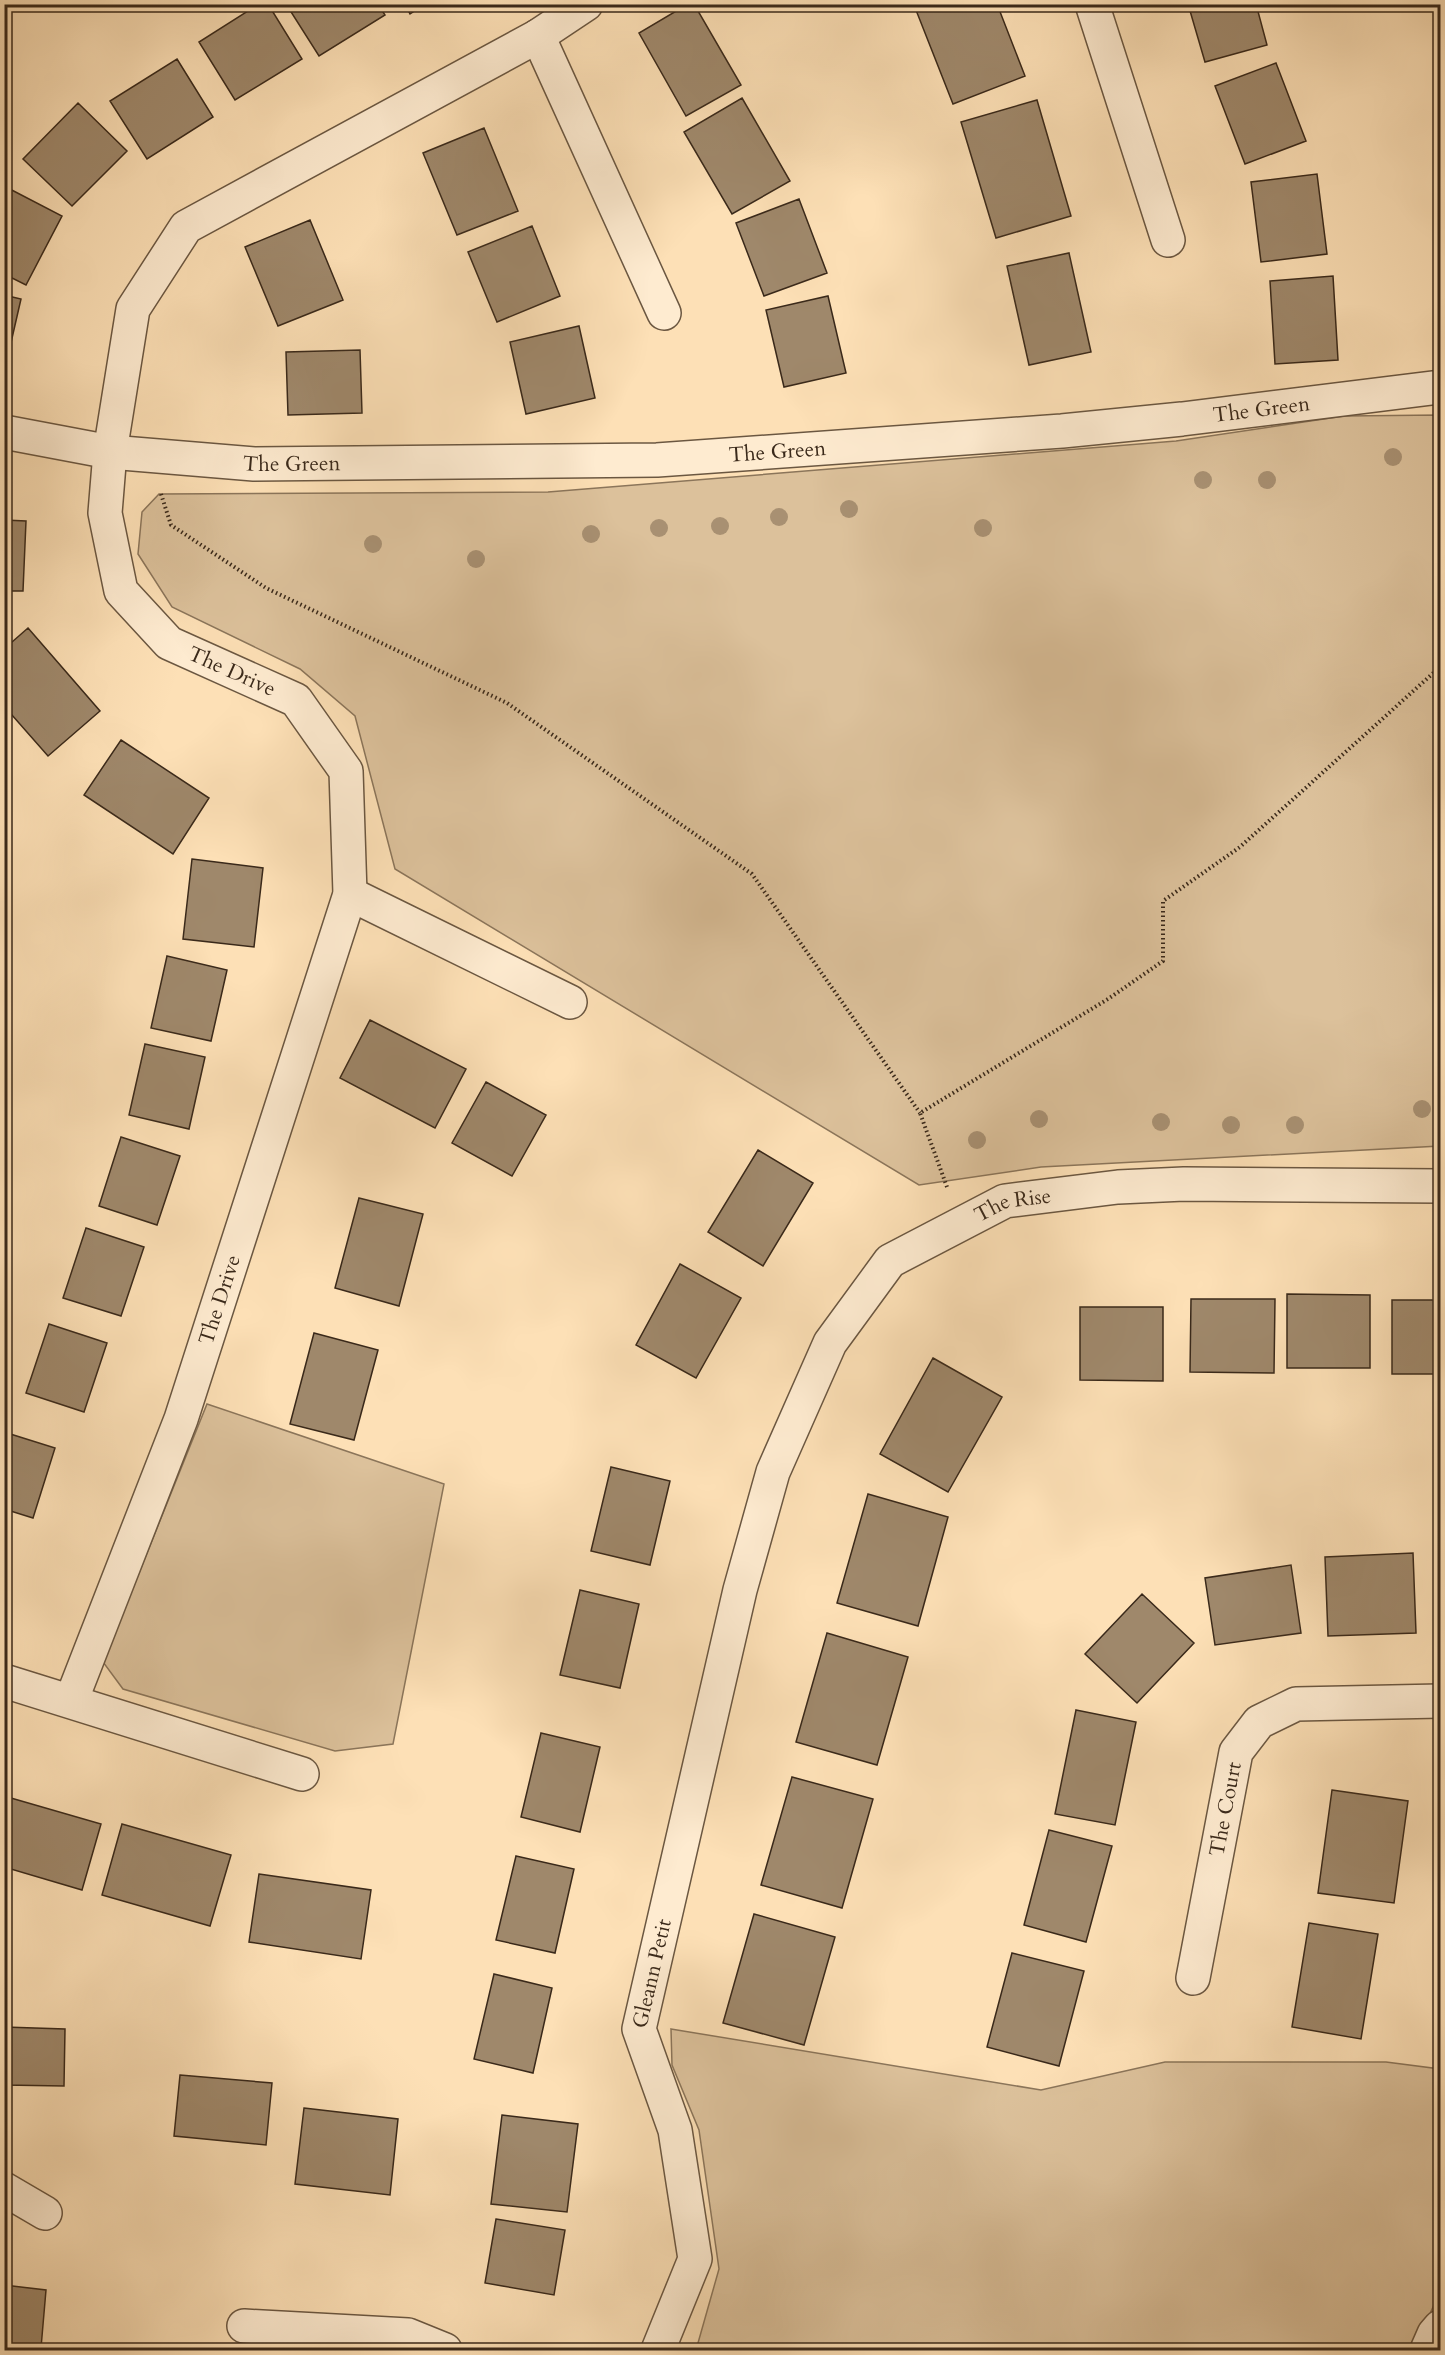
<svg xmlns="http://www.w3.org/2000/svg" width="1445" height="2355" font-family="Cardo,serif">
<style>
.green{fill:#dcc19b;stroke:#8b755a;stroke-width:1.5}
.building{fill:#9f886b;stroke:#3a291a;stroke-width:1.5}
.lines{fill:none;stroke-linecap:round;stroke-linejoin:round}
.minor-casing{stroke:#6b5741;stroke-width:36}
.path{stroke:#3a291a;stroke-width:4;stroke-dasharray:1.5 3;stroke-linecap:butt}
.minor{stroke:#feebd0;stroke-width:33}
.tree{fill:#a89072}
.labels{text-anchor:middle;stroke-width:4.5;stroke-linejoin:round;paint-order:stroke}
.street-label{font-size:21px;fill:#3a291a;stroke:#feebd0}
</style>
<rect width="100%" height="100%" fill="#fde0b6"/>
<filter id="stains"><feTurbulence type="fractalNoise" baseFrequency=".00333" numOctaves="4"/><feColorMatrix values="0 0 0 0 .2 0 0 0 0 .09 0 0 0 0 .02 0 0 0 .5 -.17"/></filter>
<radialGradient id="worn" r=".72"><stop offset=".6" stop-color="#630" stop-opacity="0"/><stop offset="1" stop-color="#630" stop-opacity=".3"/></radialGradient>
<path class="green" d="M1440 415V1146L1041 1167 919 1185 395 869 355 716 300 669 172 607 138 554 142 512 159 494 548 492 1176 441 1344 416Z
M207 1404 444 1484 393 1744 335 1751 123 1689 103 1662Z
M671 2029 1041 2090 1165 2062H1386L1440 2069V2292L1413 2350H696L719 2269 699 2130 672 2065Z"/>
<path class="building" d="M259 4H268L302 59 235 100 199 42Z
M286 4H378L385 15 319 56Z
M405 4H425L410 14Z
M688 4H694L741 85 686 116 639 33Z
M997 4 1025 76 953 104 914 5Z
M1188 4H1256L1267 45 1205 62Z
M177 59 213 117 147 159 110 101Z
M1276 63 1306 141 1245 164 1215 86Z
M742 98 790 181 732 214 684 132Z
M1037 100 1071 216 996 238 961 122Z
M78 103 127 151 72 206 23 159Z
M484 128 518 211 457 235 423 153Z
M1317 174 1327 254 1261 262 1251 182Z
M4 186 62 216 26 285 4 274Z
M799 199 827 273 764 296 736 223Z
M310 220 343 300 278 326 245 247Z
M532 226 560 296 497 322 468 252Z
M1069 253 1091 352 1029 365 1007 266Z
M1333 276 1338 360 1275 364 1270 281Z
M4 295 21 299 4 373Z
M828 296 846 373 784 387 766 310Z
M579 326 595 398 526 414 510 342Z
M360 350 362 413 288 415 286 352Z
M4 520 26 521 23 591H4Z
M28 628 100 711 48 756 4 706V649Z
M121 740 209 798 173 854 84 795Z
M192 859 263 868 254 947 183 939Z
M167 956 227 970 211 1041 151 1028Z
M370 1020 466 1069 435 1128 340 1078Z
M145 1044 205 1057 189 1129 129 1115Z
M486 1082 546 1115 512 1176 452 1143Z
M121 1137 180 1156 157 1225 99 1206Z
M758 1150 813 1183 763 1266 708 1232Z
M359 1198 423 1214 399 1306 335 1288Z
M86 1228 144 1247 121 1316 63 1298Z
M680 1264 741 1298 696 1378 636 1345Z
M1287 1294 1370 1295V1368H1287Z
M1191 1299H1275L1274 1373 1190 1372Z
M1392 1300H1440V1374H1392Z
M1080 1307H1163V1381L1080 1380Z
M49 1324 107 1343 84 1412 26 1393Z
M314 1333 378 1350 354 1440 290 1424Z
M933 1358 1002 1397 948 1492 880 1454Z
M4 1432 55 1448 33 1518 4 1509Z
M611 1467 670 1481 650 1565 591 1551Z
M868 1494 948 1517 918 1626 837 1603Z
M1413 1553 1416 1633 1328 1636 1325 1557Z
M1291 1565 1301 1633 1215 1645 1205 1578Z
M580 1590 639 1604 620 1688 560 1675Z
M1142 1594 1194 1643 1137 1703 1085 1654Z
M827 1633 908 1657 877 1765 796 1742Z
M1076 1710 1136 1722 1115 1825 1055 1814Z
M541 1733 600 1747 580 1832 521 1817Z
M792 1777 873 1799 842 1908 761 1885Z
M1332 1790 1408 1801 1394 1903 1318 1893Z
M4 1796 101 1824 82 1890 4 1867Z
M122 1824 231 1855 210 1926 102 1895Z
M1049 1830 1112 1846 1086 1942 1024 1925Z
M516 1856 574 1869 555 1953 496 1940Z
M259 1874 371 1890 361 1959 249 1942Z
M754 1914 835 1937 804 2045 723 2023Z
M1309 1923 1378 1934 1361 2039 1292 2027Z
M1012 1953 1084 1971 1059 2066 987 2047Z
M494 1974 552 1988 533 2073 474 2059Z
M4 2027 65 2029 64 2086 4 2085Z
M180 2075 272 2083 266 2145 174 2136Z
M304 2108 398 2119 390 2195 295 2184Z
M502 2115 578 2124 567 2212 491 2204Z
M496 2219 565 2230 554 2295 485 2283Z
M4 2285 46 2290 41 2348 4 2345Z"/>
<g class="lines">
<g class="minor-casing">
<g id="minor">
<path d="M1092 4 1168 240"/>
<path d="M538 36 664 313"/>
<path id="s1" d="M4 432 110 452 254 464 657 460 1062 431 1182 419 1440 387"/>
<path d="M350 894 570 1002"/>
<path d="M4 1681 302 1774"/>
<path id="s2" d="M71 1701 181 1419 350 894 346 771 296 700 169 643 121 591 105 513 110 452 133 309 186 227 538 36 586 4"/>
<path id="s3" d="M1193 1978 1236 1752 1259 1722 1296 1704 1440 1701"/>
<path d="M4 2189 45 2213"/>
<path d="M244 2326 408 2335 445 2350"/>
<path id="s4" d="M658 2350 695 2259 675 2130 639 2029 740 1590 773 1472 830 1343 890 1261 1005 1201 1118 1187 1184 1184 1440 1186"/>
<path d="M1427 2350 1434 2334 1440 2327"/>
</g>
</g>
<path class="path" d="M161 494 171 525 266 588 507 703 752 874 920 1113
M947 1187 920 1113 1108 999 1163 961V901L1240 847 1440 667"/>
<use href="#minor" class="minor"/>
</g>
<g class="tree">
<circle cx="1393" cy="457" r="9"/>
<circle cx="1203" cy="480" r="9"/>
<circle cx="1267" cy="480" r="9"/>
<circle cx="849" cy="509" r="9"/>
<circle cx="779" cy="517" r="9"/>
<circle cx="720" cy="526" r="9"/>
<circle cx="659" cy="528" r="9"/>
<circle cx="983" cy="528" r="9"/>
<circle cx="591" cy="534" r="9"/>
<circle cx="373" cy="544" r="9"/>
<circle cx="476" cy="559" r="9"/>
<circle cx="1422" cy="1109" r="9"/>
<circle cx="1039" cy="1119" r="9"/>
<circle cx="1161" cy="1122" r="9"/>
<circle cx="1231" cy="1125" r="9"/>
<circle cx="1295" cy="1125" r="9"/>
<circle cx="977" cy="1140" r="9"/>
</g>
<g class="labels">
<g class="street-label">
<text dy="7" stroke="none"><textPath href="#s1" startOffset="1262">The Green</textPath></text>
<text dy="7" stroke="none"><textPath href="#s1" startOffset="776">The Green</textPath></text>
<text dy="7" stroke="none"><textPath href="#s1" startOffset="290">The Green</textPath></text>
<text transform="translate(232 671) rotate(24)" y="7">The Drive</text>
<text dy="7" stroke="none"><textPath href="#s4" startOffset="1288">The Rise</textPath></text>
<text dy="7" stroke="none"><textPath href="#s2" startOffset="428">The Drive</textPath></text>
<text dy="7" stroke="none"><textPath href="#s3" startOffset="172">The Court</textPath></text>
<text dy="7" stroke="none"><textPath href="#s4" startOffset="393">Gleann Petit</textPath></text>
</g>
</g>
<rect width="1445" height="2355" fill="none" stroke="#fde0b6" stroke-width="24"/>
<rect x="6" y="6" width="1433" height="2343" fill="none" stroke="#3a291a" stroke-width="3"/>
<rect x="12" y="12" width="1421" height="2331" fill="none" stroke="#3a291a" stroke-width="1.5"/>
<rect width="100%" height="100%" filter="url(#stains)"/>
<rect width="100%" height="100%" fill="url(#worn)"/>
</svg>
